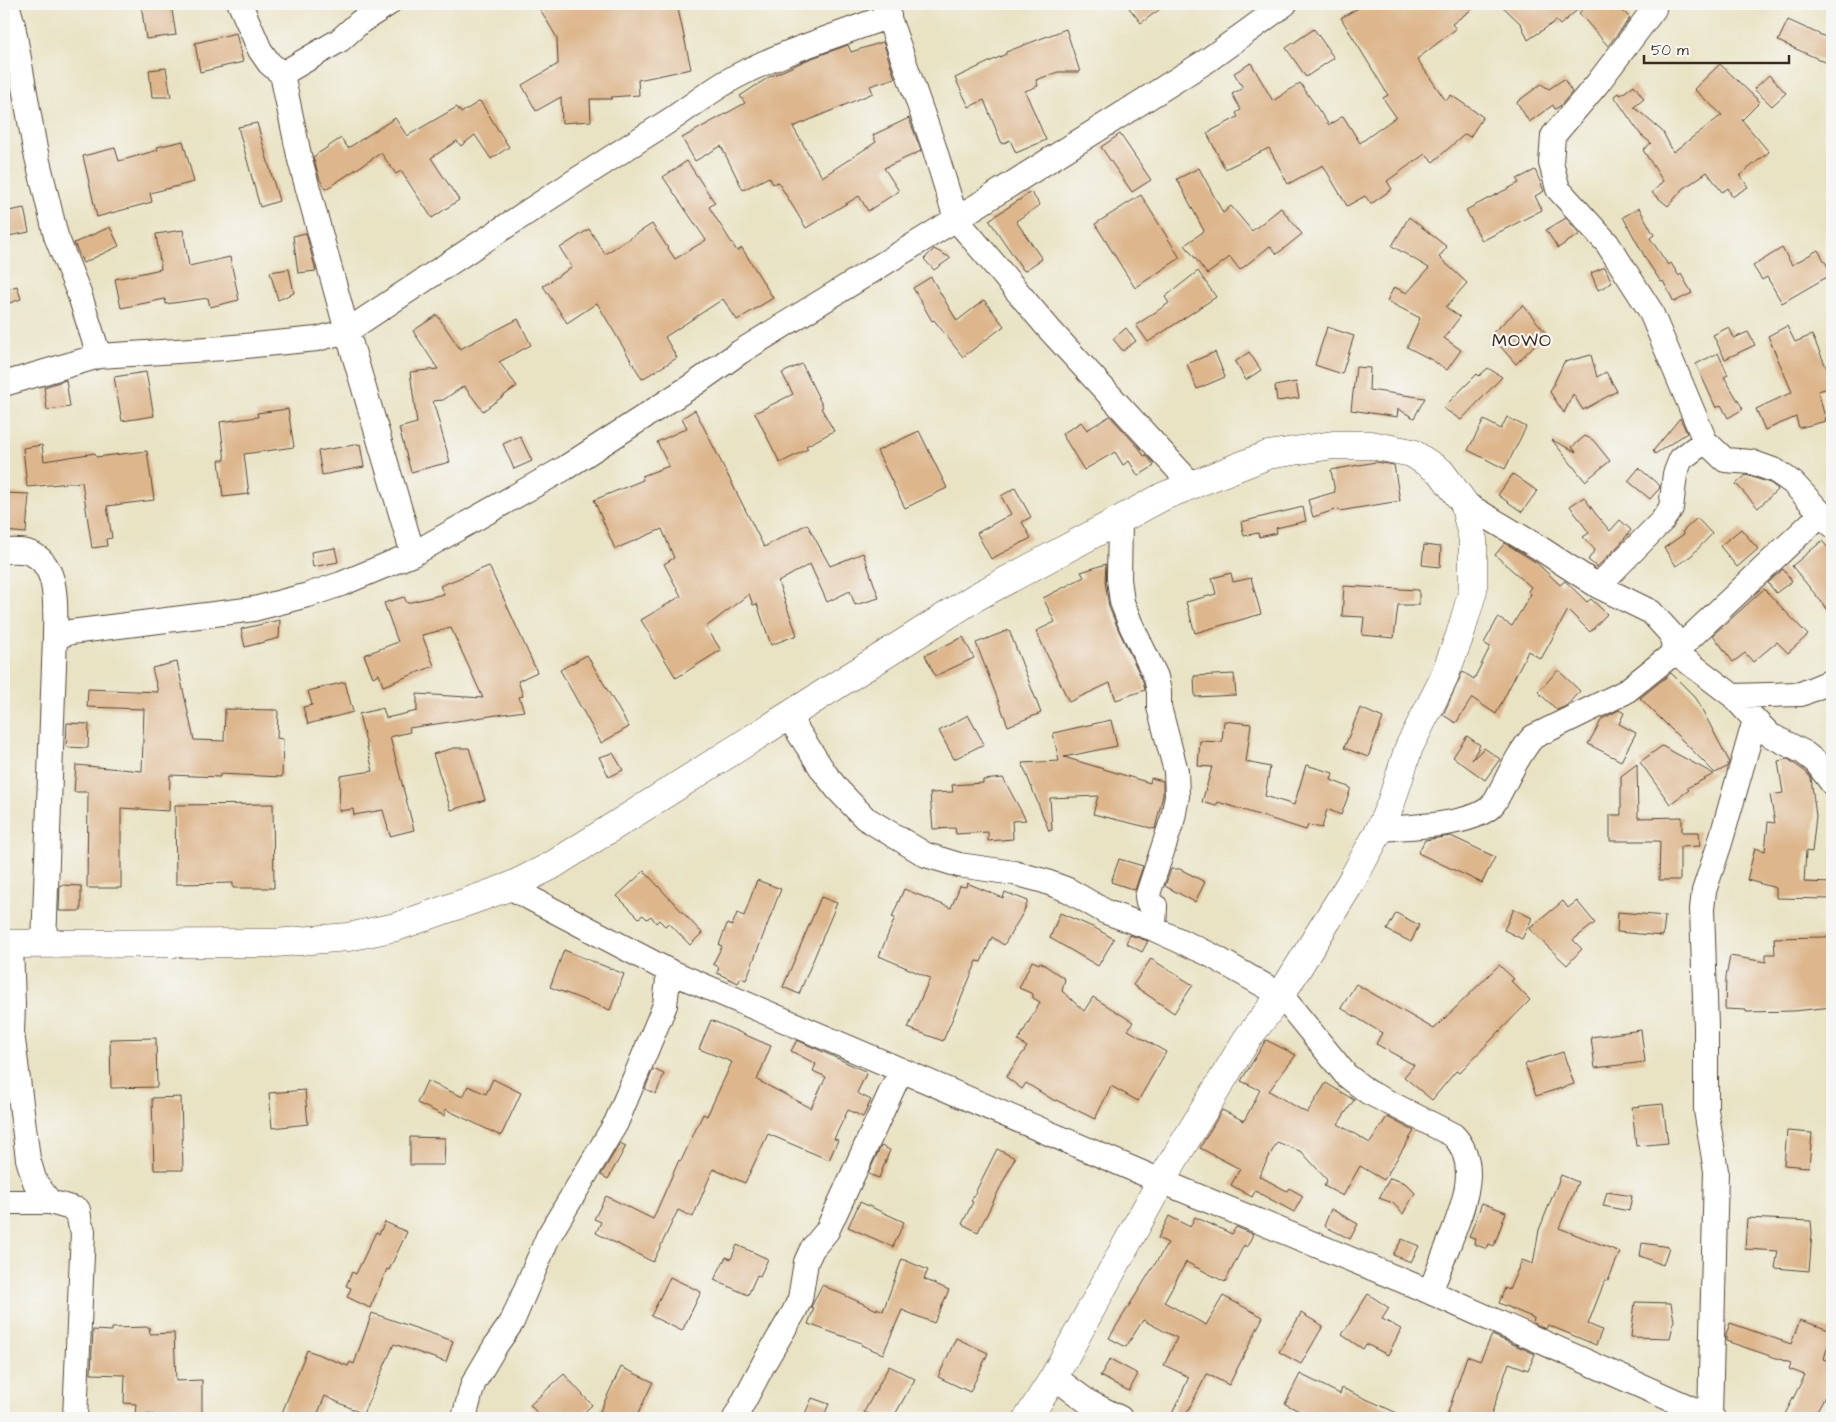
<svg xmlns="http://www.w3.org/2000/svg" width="1836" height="1422" font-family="'Architects Daughter',sans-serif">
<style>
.building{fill:#ddb68c}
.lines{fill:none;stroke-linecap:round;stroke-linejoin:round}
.street-casing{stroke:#554637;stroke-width:26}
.secondary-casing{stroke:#554637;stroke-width:29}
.street{stroke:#fff;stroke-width:24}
.secondary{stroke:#fff;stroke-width:28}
.labels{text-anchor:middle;stroke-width:4.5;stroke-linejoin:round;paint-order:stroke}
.quarter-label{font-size:18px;letter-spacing:1px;fill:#3b2a1e;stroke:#f6f6f2}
</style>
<rect width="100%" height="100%" fill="#f6f6f2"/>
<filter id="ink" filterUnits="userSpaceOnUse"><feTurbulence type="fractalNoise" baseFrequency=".02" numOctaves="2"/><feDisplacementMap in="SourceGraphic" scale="10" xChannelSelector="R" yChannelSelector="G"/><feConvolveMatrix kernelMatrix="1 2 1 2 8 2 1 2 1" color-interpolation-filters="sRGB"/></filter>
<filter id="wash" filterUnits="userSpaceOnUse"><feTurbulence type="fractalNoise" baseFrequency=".0096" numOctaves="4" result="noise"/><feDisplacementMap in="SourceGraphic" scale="20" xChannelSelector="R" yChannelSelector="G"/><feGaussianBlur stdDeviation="1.12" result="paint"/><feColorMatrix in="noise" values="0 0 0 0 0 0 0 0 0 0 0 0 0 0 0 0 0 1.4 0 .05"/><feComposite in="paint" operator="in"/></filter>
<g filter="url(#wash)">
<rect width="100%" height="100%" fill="#e9e3c4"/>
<g id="blocks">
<path class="building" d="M141 4H171L176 35 146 39Z
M537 4H677L691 69 638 80 639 95 611 97 612 99H590L591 121 562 123 561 97 536 111 522 85 558 64 557 38Z
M1126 4H1167L1141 23Z
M1365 4H1479L1452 24 1456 29 1417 59 1446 101 1451 95 1483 117 1470 137 1465 134 1433 162 1425 154 1387 181 1392 189 1371 204 1365 196 1347 206 1323 165 1288 184 1269 148 1225 169 1207 133 1238 117 1236 113 1241 110 1232 94 1243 88 1234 73 1251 63 1273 101 1300 83 1329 125 1343 116 1360 143 1396 117 1383 98 1388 95 1341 18Z
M1500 4H1584L1560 25 1556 21 1528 40 1521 24Z
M1588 4H1616L1630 18 1608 46 1579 13Z
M1788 20 1832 40V65L1778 41Z
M1066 29 1080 72H1058L1036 80 1038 86 1025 91 1046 140 1016 153 1010 140 1002 144 984 100 969 107 955 78 1006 54V52Z
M1314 29 1334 58 1306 77 1286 48Z
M236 33 243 62 200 72 195 43Z
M883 42 895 78 870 86 873 93 793 127 822 177 876 142 873 135 909 118 921 151 884 168 899 191 868 211 859 196 806 228 778 182 773 184 769 177 743 190 721 146 695 161 682 138 745 103 740 96 769 77 809 59 848 45 851 52Z
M1720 64 1760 102 1742 120 1769 152 1740 175 1748 187 1732 197 1728 188 1722 192 1707 172 1683 189 1668 206 1652 193 1663 181 1643 150 1651 143 1641 135 1614 96 1618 93 1621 95 1634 85 1644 99 1634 107 1663 132 1673 152 1722 115 1694 89Z
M166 68 171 97H152L149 70Z
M1769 75 1786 93 1772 106 1754 89Z
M1564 79 1572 92 1560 106 1555 109 1553 105 1529 122 1517 102 1541 84 1549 89Z
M480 101 509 147 491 159 475 135 461 146 457 141 431 158 459 200 432 218 401 171 396 174 381 153 326 189 320 180 313 157 341 138 348 148 395 118 407 136 457 107 461 113Z
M257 123 279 201 260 207 238 127Z
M1120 134 1151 180 1132 192 1101 147Z
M183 141 194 182 150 193 152 202 97 217 83 156 115 148 119 161 158 150 157 147Z
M687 161 715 203 709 207 737 251 742 248 773 298 737 320 723 299 665 337 677 358 642 379 597 303 567 323 543 286 572 267 560 248 589 229 605 254 652 224 675 259 706 240 663 177Z
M1199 168 1223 213 1231 206 1252 231 1281 208 1302 234 1277 254 1270 246 1240 270 1230 257 1207 274 1185 245 1204 231 1177 179Z
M1535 170 1544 191 1535 196 1542 210 1482 241 1466 210 1519 183 1517 179Z
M1031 192 1040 205 1016 221 1042 259 1024 271 989 220Z
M1141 195 1180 258 1135 288 1095 224Z
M24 208 29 232 4 237V212Z
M1639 208 1654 235 1650 238 1668 265 1671 263 1679 276 1681 274 1692 293 1674 302 1663 281 1661 282 1647 261 1623 217Z
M1409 217 1447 247 1439 257 1467 283 1446 307 1460 317 1444 338 1461 350 1447 370 1432 360 1407 347 1420 318 1387 301 1394 287 1407 293 1429 268 1392 246Z
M1566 218 1580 234 1558 248 1546 230Z
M110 227 119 246 83 263 74 243Z
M183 230 189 266 230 257 239 300 210 307 208 298 166 304 165 299 121 308 115 279 161 269 156 234Z
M306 233 316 271 298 273 293 236Z
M1782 248 1792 265 1818 250 1832 274 1782 303 1767 277 1762 280 1753 266Z
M934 249 951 258 934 270 924 259Z
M1605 267 1612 283 1598 290 1591 273Z
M289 269 294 293 278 300 270 272Z
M1198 271 1216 297 1148 342 1136 325 1169 303 1165 297Z
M931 277 957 321 984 300 1004 326 963 357 934 320 932 321 913 288Z
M17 286 21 299 4 305V290Z
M1523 305 1546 333 1516 364 1490 335Z
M437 315 460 349 518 319 531 345 499 362 517 386 483 411 464 386 443 400 433 401 450 462 411 472 399 428 417 423 410 372 438 369 413 331Z
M1787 326 1795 342 1812 335 1828 371 1832 370V387L1818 391 1826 421 1799 428 1796 417 1765 430 1756 409 1792 392 1768 336Z
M1327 327 1354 336 1342 374 1315 365Z
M1729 327 1734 338 1748 332 1755 345 1725 359 1713 335Z
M1126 328 1136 341 1123 351 1113 339Z
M1215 352 1225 377 1197 389 1187 364Z
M1249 352 1261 370 1246 380 1235 362Z
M1718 353 1728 375 1724 377 1743 409 1728 418 1721 405 1716 408 1696 364Z
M1591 355 1597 377 1606 372 1617 391 1583 410 1573 394 1564 413 1550 392 1564 362Z
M802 364 823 407 821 408 834 431 806 446 808 449 780 463 755 413 793 394 782 373Z
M1356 367 1370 368 1369 390 1425 398 1414 418 1398 409 1397 417 1351 410Z
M1488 368 1502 377 1461 420 1443 408 1477 374 1479 376Z
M146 372 154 416 122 421 114 377Z
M66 380 70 407 47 410 44 387Z
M1296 382 1299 398 1277 401 1275 386Z
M288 409 294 447 244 454 249 494 223 497 219 460H225L220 422 258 417 257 413Z
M695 410 764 547 807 524 830 566 863 553 879 598 855 605 850 591 827 602 810 564 778 582 797 635 771 645 757 604 753 605 749 594 706 627 721 650 676 678 641 620 681 596 664 564 674 558 662 529 615 549 594 500 643 480 642 476 669 466 657 442 687 428 682 418Z
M1110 416 1140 449 1144 456 1146 455 1151 461 1154 466 1138 476 1129 461 1123 465 1115 452 1084 470 1062 434 1081 422 1087 430Z
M1507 417 1526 427 1505 469 1468 450 1484 420 1501 429Z
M1680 418 1687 433 1655 454 1653 451Z
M919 431 947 488 905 508 877 451Z
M520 436 532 461 514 469 503 444Z
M1585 436 1593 440 1610 461 1585 481 1552 440 1576 452 1572 447Z
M360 444 364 467 322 475 318 451Z
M42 445 44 461 95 453 96 457 147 451 154 500 107 506 112 538 106 539 107 546 92 548 82 482 27 487 23 448Z
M1376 462 1394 465 1400 501 1339 511 1338 509 1313 517 1308 500 1335 492 1331 470Z
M1639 468 1660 486 1659 489 1650 499 1628 481Z
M1513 474 1537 491 1522 512 1498 495Z
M1746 475 1770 483 1778 489 1758 508 1736 484Z
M1015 488 1031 517 1022 522 1031 538 991 559 977 533 1011 514 1001 496Z
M4 493 29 494 26 533 4 531Z
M1584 497 1595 513 1610 531 1620 520 1631 530 1621 543 1597 567 1588 560 1595 550 1583 537 1589 533 1570 506Z
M1303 507 1306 521 1276 528 1277 533 1259 537 1258 533 1244 536 1241 522Z
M1697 518 1712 534 1691 556 1676 566 1664 548 1684 534 1682 532Z
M1741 529 1758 549 1737 567 1720 546Z
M1822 541 1832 552V615L1792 566Z
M1505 543 1537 563 1560 585 1565 581 1587 602 1591 599 1607 614 1590 632 1568 610 1541 659 1528 651 1496 714 1472 698 1456 723 1443 715 1462 673 1463 672 1474 679 1490 647 1484 643 1498 618 1512 626 1531 594 1528 591 1531 587 1495 555Z
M1424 545 1441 547 1440 567 1422 565Z
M335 548 338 562 313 567 311 552Z
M1106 564 1105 581 1109 607 1119 631 1143 681 1145 690 1116 700 1110 683 1069 702 1036 631 1055 622 1043 598 1084 577 1081 572Z
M489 566 537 672 518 681 523 696 519 697 524 711 409 728 410 732 390 737 414 830 390 836 383 810 354 815 353 809 339 811 340 776 373 771 359 714 383 708 386 718 417 711V694L483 698 451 628 422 635 434 666 383 686 379 674 373 677 364 655 398 642 384 603 404 597 407 603 444 594 440 586Z
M1783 569 1792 581 1776 593 1768 583Z
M1231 573 1233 582 1251 578 1261 614 1195 633 1186 602 1216 594 1212 578Z
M1344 586 1419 590V605H1398L1394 638 1362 635 1364 617 1342 616Z
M1764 589 1808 635 1788 653 1777 642 1753 662 1745 653 1733 662 1713 635Z
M280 620 279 638 245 647 241 629Z
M1009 630 1041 713 1008 726 976 643Z
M963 637 974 658 935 676 925 655Z
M587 655 629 727 601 743 560 670Z
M177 662 194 740 224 741 225 709 278 710 277 738 283 739 282 777 220 774V777L170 775 169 811 121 808V888H87L88 792H74L76 765 142 771 144 709 87 707 88 689 158 692 152 668Z
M1558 670 1580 691 1566 706 1557 710 1538 692Z
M1671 673 1696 698 1729 761 1727 767 1715 773 1640 698Z
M1234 674 1236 695 1195 697 1194 676Z
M345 682 353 712 308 724 303 707 312 705 308 691Z
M1360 708 1383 718 1368 757 1344 748Z
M1619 710 1624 713 1619 724 1636 733 1621 761 1588 744 1602 719Z
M968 715 984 744 954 759 939 731Z
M1111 720 1117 746 1064 757 1150 783 1151 778 1163 781V795L1155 829 1093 814 1098 796 1050 798 1052 830 1049 831 1022 763 1059 761 1053 733Z
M1224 721 1251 724 1246 762 1270 767 1265 796 1294 805 1306 765 1333 773 1331 780 1351 788 1341 815 1327 809 1322 828 1308 825 1306 830 1218 802 1216 806 1202 802 1212 767 1198 766 1200 741 1222 742Z
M67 723 89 724 88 748 66 747Z
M1467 736 1480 745 1472 760 1484 748 1500 759 1485 780 1453 757Z
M1662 746 1714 774 1687 788 1689 790 1670 804 1640 762Z
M454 748H469L485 800 451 810 433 754Z
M613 753 623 770 609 777 599 757Z
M1788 759 1806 772 1811 778 1816 816 1812 852 1806 851 1804 882 1832 883V899L1776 898V888L1747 880 1755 848 1765 851 1768 822 1775 823 1770 795 1783 793 1778 761Z
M1637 764 1638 818 1682 817V832H1699L1700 846 1680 847V880H1659L1660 841H1610V815H1621V776Z
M1003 778 1026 820 1012 821 1013 839 988 841V832L956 834 955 828 933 829 930 793 953 792 952 785 983 783V780Z
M273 804 274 888H233V883L176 884 175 805Z
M1451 836 1495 857 1482 883 1418 853 1425 840Z
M1119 859 1143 866 1135 890 1111 882Z
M1171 869H1180L1205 882 1195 902 1165 886Z
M644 871 702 933 690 945 669 923 665 926 659 920 656 923 651 916 647 919 643 915 639 918 617 896Z
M757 880 781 889 746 980 741 978 738 983 717 973 719 967 713 964 722 946 719 945 727 924 732 926 737 913 744 916Z
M967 883 1003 898 1005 892 1028 901 1023 913 1004 945 992 937 981 962 977 961 943 1041 908 1028 930 978 879 956 895 918 892 917 904 889 951 908 960 886 966 887Z
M60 885 81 886V911H59Z
M821 897 837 903 799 994 783 987Z
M1563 901 1568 908 1577 901 1595 923 1573 940 1582 949 1567 965 1529 929Z
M1514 909 1532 918 1522 939 1504 930Z
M1618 912 1665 916 1663 936 1617 932Z
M1060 913 1095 928 1114 939 1098 966 1050 938Z
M1396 913 1419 925 1411 942 1387 930Z
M1130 935 1148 941 1142 952 1126 943Z
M1823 937H1832V954H1830L1832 1007 1794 1011 1746 1012V1010L1725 1009 1726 977 1730 956 1766 962V954H1775L1774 938Z
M564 950 624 974 610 1010 550 987Z
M1151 959 1193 985 1174 1013 1133 985Z
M1032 961 1039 964 1040 962 1065 979 1062 991 1084 1011 1093 997 1133 1022 1128 1030 1166 1052 1138 1101 1111 1086 1095 1119 1056 1100 1055 1101 1026 1083 1022 1089 1006 1077 1027 1047 1018 1041 1040 1002 1033 998V994L1019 988Z
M1499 965 1514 979 1511 981 1530 1000 1459 1073 1456 1071 1432 1100 1404 1077 1414 1065 1376 1044 1382 1033 1341 1008 1356 984 1434 1029Z
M711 1020 771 1046 757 1080 811 1108 826 1077 813 1071 816 1064 791 1051 797 1040 867 1072 857 1093 871 1100 863 1117 848 1110 834 1139 838 1140 829 1160 768 1134 745 1183 713 1169 693 1217 678 1210 653 1262 596 1233 601 1222 594 1219 606 1196 653 1219 679 1160 681 1161 703 1114 707 1116 732 1062 699 1049Z
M1641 1030 1645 1062 1595 1068 1591 1037Z
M156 1038 157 1087 111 1088 110 1039Z
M1266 1040 1296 1055 1269 1091 1307 1113 1326 1083 1354 1100 1338 1124 1370 1143 1387 1117 1414 1131 1384 1180 1360 1166 1343 1196 1324 1186 1327 1180 1302 1152 1277 1142 1259 1176 1287 1191 1289 1188 1303 1196 1294 1212 1255 1191 1252 1197 1231 1185 1240 1169 1200 1148 1222 1110 1244 1121 1260 1090 1241 1081Z
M1563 1052 1574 1084 1536 1096 1525 1064Z
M653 1069 664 1074 656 1094 645 1089Z
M493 1079 521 1093 501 1136 445 1109V1116L417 1103 427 1081 463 1097 468 1086 486 1094Z
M305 1090 308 1124 272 1128 269 1093Z
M181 1097 183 1170H154L152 1098Z
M1663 1104 1668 1143 1636 1146 1632 1107Z
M1787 1131 1812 1133 1809 1167 1784 1165Z
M410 1137 445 1138 444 1165H410Z
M620 1143 626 1146 608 1179 601 1175Z
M881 1146 890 1150 879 1178 868 1174Z
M997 1149 1015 1158 978 1232 962 1224 973 1202 971 1201Z
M1561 1175 1578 1182 1559 1228 1620 1252 1608 1281 1605 1280 1588 1324 1602 1330 1596 1345 1548 1325 1546 1329 1533 1323 1534 1318 1499 1303 1505 1288 1509 1290 1522 1260 1533 1264 1539 1230Z
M1390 1178 1405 1183 1415 1193 1403 1214 1393 1203 1379 1198Z
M1607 1192 1632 1196 1629 1211 1603 1206Z
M860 1202 904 1222 893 1247 848 1227Z
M1482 1203 1506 1212 1494 1246 1489 1244 1487 1249 1474 1244 1475 1239 1469 1237Z
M1331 1209 1358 1224 1350 1239 1324 1226Z
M1169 1216 1190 1227 1195 1217 1232 1234 1236 1227 1253 1234 1247 1247 1244 1245 1225 1282 1186 1262 1164 1302 1206 1325 1223 1296 1263 1317 1229 1385 1207 1374 1184 1418H1176L1171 1416 1189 1377 1164 1365 1177 1338 1143 1320 1126 1347 1109 1338 1168 1243 1158 1238Z
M1747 1218 1811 1221 1812 1233 1809 1271 1775 1268 1778 1251 1745 1249Z
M385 1222 407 1232 389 1270 387 1269 370 1308 347 1297 351 1288 346 1286 352 1272 356 1274 376 1232 379 1234Z
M1402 1239 1419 1246 1411 1262 1393 1255Z
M1642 1243 1669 1247 1663 1265 1640 1256Z
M737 1245 768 1259 760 1276 757 1275 748 1295 714 1280 726 1257 731 1259Z
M902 1259 928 1270 924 1279 949 1290 934 1323 902 1310 883 1354 861 1345 862 1343 808 1324 814 1308 811 1307 822 1285 877 1310V1308L883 1311Z
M670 1277 701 1292 682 1331 651 1316Z
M1368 1294 1389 1308 1382 1319 1401 1329 1388 1355 1366 1344 1363 1349 1342 1335Z
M1635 1302 1671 1303 1674 1321 1670 1338 1631 1337Z
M372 1313 453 1341 446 1362 394 1344 363 1414 325 1396 316 1418H280L307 1350 348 1366 350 1362 354 1364Z
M1301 1313 1323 1326 1301 1364 1279 1352Z
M1800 1320 1832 1331 1824 1359 1832 1362V1383L1813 1418H1783L1805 1375 1789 1369 1791 1363 1726 1341V1335L1730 1323 1791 1344Z
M149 1327 150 1334 174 1333 176 1381 202 1380V1418H154V1415L135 1414 136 1404 124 1403 125 1375 91 1374 93 1330 112 1331V1328Z
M1492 1335 1535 1354 1528 1370 1509 1363 1490 1418H1446L1467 1356 1480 1361Z
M956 1338 988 1353 970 1392 938 1377Z
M1110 1359 1138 1374 1129 1391 1100 1376Z
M889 1366 915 1379 893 1418H878L864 1412Z
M621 1367 653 1382 636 1418H616L600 1411Z
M564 1374 592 1405 578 1418H542L530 1405Z
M1300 1374 1340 1394 1342 1388 1408 1418H1314L1285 1404Z
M812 1398 829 1404 823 1418H803Z"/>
</g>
</g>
<g filter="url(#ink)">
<use href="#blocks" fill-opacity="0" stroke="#554637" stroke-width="1"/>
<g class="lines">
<g class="street-casing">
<path id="street" d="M7 4 13 25 35 149 56 236 80 296 99 356
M240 4 260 50 269 63 282 74 300 160 347 331 413 554
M884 4 934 147 956 219 1049 329 1192 485
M1654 9 1597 84 1553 136 1551 163 1558 189 1607 243 1650 310 1705 441 1725 460 1751 462 1776 471 1793 483 1832 525
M282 74 340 40 360 22 388 4
M4 384 99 356 224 348 317 339 347 331C451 262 555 193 661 126 687 110 710 90 737 76 785 51 838 35 889 16
M1464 503 1538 547 1598 586 1651 612 1671 634 1675 652 1733 696 1755 720 1770 735 1803 752 1816 762 1832 783
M1120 519 1119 579 1122 602 1131 625 1156 677 1159 692V707L1176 771 1177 796 1173 818 1147 897 1148 902 1155 906 1154 929
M4 551C11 551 20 550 27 552 61 562 55 610 55 637
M1598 586 1662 521 1671 508 1675 474 1681 459 1705 441
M1733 696 1801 694 1832 681
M788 716 824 772 838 790 865 818 926 855 959 865 1014 873 1044 881 1068 890 1106 912 1154 929 1209 954 1281 995 1346 1075 1368 1092 1453 1135C1482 1164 1462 1209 1450 1241 1443 1258 1437 1275 1430 1292
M1380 829C1407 827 1478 826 1494 803 1507 781 1516 756 1533 737L1625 692 1675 652 1821 514
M509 887 669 971 1161 1181 1430 1292 1713 1418
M44 944 55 637 71 632 254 609 308 595 341 584 413 554 565 468 696 383 740 352 956 219 1208 60 1285 4
M11 945 13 1005 12 1032 28 1159 35 1182 50 1202
M4 1202H50L78 1210 80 1224 83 1231 75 1418
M1054 1377 1088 1402 1120 1418
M1710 1417 1716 1171 1706 1110V1027L1702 909 1704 891 1720 843 1755 720
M464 1418 473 1384 496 1345 512 1322 548 1237 616 1123 665 1005 669 971
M735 1418 764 1363 794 1312 800 1299 806 1262 812 1249 827 1231 901 1070"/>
</g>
<g class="secondary-casing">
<path id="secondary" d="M4 944 275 943 348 937 396 927 509 887 551 866 976 597 1164 496 1268 455 1333 445H1371L1412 453 1441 472 1464 503 1473 540V590L1460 635 1442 682 1409 747 1391 803 1380 829 1351 882 1281 995 1247 1039 1161 1181 1054 1377 1028 1418"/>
</g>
<use href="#street" class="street"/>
<use href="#secondary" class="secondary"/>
</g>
</g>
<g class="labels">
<g class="quarter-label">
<text x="1522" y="346">MOWO</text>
</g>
</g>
<rect width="1836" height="1422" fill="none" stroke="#f6f6f2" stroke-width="20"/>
<path d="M1644 55v8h145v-8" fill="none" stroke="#3b2a1e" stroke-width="2.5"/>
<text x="1651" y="55" font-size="15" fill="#3b2a1e" stroke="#f6f6f2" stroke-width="4" paint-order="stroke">50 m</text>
</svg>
